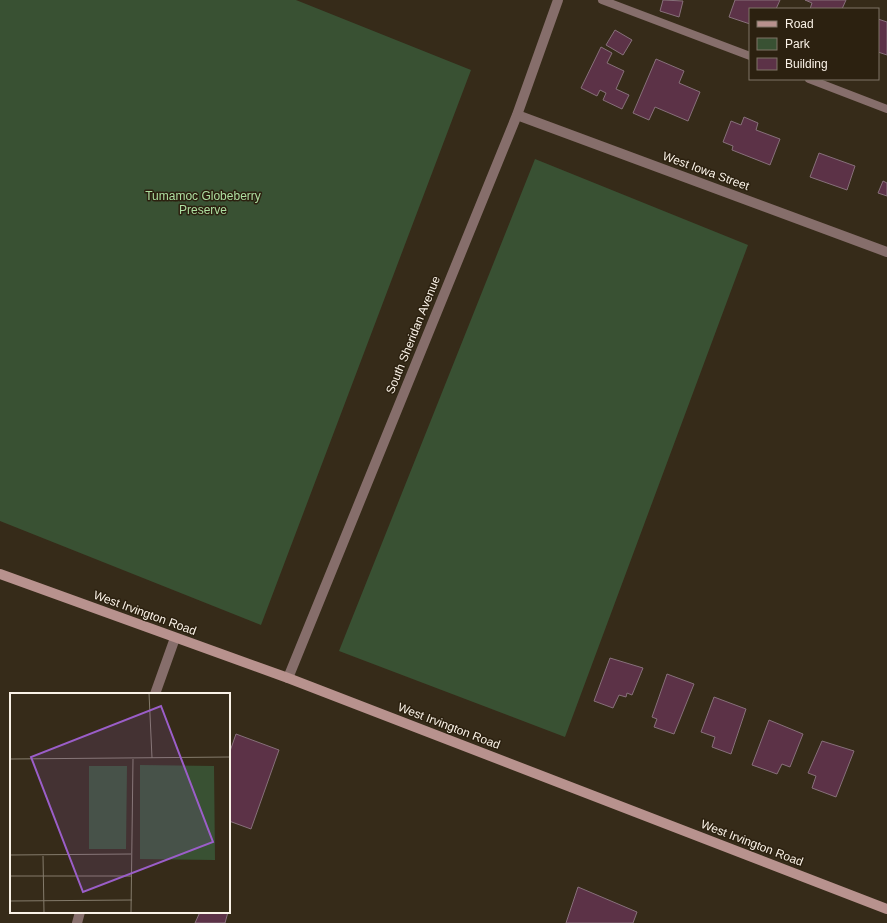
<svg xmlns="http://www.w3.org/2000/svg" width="887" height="923" font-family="Arial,sans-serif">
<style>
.green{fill:#395133}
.building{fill:#5c3247;stroke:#87707a}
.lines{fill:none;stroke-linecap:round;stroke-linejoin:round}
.lane{stroke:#866e6b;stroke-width:8}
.street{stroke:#866e6b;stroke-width:10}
.secondary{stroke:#b8928e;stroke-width:10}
.labels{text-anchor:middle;stroke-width:3;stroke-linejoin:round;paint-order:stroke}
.street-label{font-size:12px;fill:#faf2e7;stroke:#2c2110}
.park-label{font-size:12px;fill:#addfa1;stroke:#2c2110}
.inset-road{fill:none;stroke:#847b6b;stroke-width:1}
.view{fill:#9b5ec9;fill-opacity:0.15;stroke:#9b5ec9;stroke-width:2}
.inset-edge{fill:none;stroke:#faf2e7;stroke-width:2}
</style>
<rect width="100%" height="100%" fill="#362b19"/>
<path class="green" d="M0 0H296L471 70 261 625 0 521Z
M535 159 748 245 565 737 339 651Z"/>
<path class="building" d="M663 0 683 1 679 17 660 11Z
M735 0H780L776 9H750V24L729 17Z
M805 0H846L842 9H810L812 3Z
M878 19 887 22V55L878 52Z
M615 30 632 40 623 55 606 45Z
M601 47 612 53 607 63 624 71 616 89 629 95 622 109 603 100 606 93 600 90 597 96 581 88Z
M656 59 684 71 679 83 700 92 688 121 655 107 649 120 633 113Z
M744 117 758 123 756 130 780 139 770 165 732 150 733 146 723 142 731 121 741 125Z
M819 153 855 166 847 190 810 177Z
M883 181 887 183V196L878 193Z
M610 658 643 668 632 695 627 693 626 697 619 695 613 708 594 701Z
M667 674 694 684 674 734 654 727 657 719 652 717Z
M714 697 746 709 731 754 712 747 715 737 701 732Z
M769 720 803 734 790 767 782 764 777 774 752 765Z
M236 734 279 750 251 829 229 821V754Z
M822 741 854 751 836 797 812 788 816 776 808 773Z
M578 887 637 912 633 923H566Z
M200 912H228L225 923H195Z"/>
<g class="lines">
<path class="lane" d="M602 0 750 56
M809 79 887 109"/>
<path class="street" d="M517 115 887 252
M288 678 517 115 558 0
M155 694 175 638
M77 923 80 912"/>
<path class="secondary" d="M0 574 288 678 887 909"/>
</g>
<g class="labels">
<g class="street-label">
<text transform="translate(706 171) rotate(20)" y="4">West Iowa Street</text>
<text transform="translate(413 335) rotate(-68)" y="4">South Sheridan Avenue</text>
<text transform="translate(145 613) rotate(20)" y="4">West Irvington Road</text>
<text transform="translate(449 726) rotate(21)" y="4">West Irvington Road</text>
<text transform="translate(752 843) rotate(21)" y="4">West Irvington Road</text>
</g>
<g class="park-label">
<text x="203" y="200">Tumamoc Globeberry<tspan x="203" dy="14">Preserve</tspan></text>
</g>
</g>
<g transform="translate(10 693)">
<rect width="220" height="220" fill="#362b19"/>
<path d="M130 72 204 73 205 167 130 166ZM79 73H117L116 156H79Z" fill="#395133"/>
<path class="inset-road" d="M139 0 142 65M0 66 220 64M0 162 121 161M33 163 34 220M0 183H121M0 208 122 207M121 220 123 66"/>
<path class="view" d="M151 13 203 149 73 199 21 64Z"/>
<rect width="220" height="220" class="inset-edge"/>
</g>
<rect x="749" y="8" width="130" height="72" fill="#2c2110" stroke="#7e7566"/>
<rect x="757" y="21" width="20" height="6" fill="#b8928e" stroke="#7e7566"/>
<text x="785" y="28" font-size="12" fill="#faf2e7">Road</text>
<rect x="757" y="38" width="20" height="12" fill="#395133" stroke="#7e7566"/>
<text x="785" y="48" font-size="12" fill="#faf2e7">Park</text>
<rect x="757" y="58" width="20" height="12" fill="#5c3247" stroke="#7e7566"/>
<text x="785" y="68" font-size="12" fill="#faf2e7">Building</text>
</svg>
